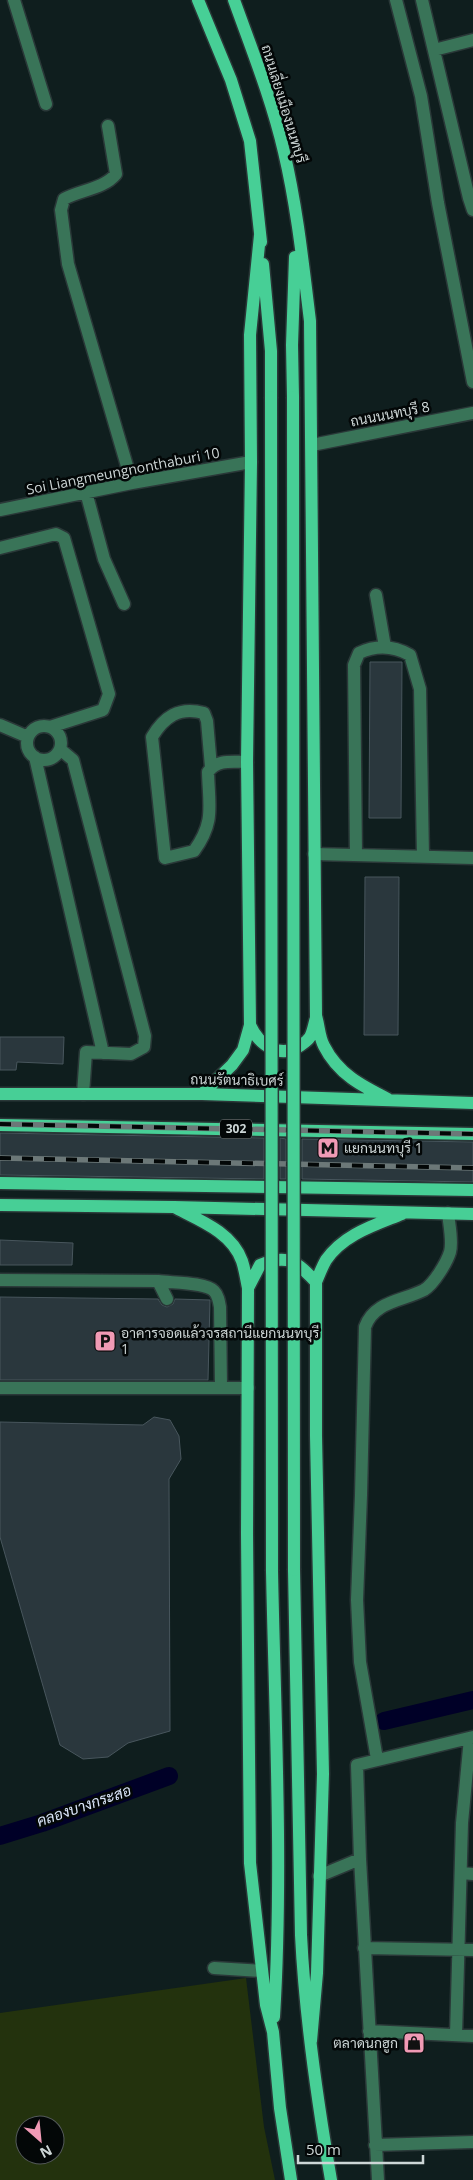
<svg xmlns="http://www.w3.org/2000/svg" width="473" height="2180" font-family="'Open Sans',Sarabun,sans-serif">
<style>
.green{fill:#23320d;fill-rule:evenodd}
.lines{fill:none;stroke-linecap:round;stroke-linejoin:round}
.canal{stroke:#000027;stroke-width:18}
.building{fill:#2a373d;stroke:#48565d}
.minor-casing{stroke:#2a3838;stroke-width:15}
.major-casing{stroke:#2a3838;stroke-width:15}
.minor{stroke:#397458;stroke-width:12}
.major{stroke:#47cf96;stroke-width:12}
.rail-casing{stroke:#6c7878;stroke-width:5.5}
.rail{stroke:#030707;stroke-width:4;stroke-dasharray:11;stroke-linecap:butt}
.major-bridge-casing{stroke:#2a3838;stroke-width:15;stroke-linecap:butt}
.major-bridge{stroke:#47cf96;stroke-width:12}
.labels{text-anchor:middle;stroke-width:5;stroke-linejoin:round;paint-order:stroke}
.shield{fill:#030707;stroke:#909898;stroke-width:1}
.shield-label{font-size:12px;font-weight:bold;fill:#cdd6d6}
.street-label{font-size:14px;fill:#cdd6d6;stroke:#030707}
.poi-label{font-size:14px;fill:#cdd6d6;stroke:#030707;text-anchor:start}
.water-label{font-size:15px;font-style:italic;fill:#dae5f8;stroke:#030707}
</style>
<rect width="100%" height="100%" fill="#0f1e1e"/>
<path class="green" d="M246 1978 264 2127 275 2180H0V2013ZM25 2125H55V2155H25Z"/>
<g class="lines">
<path class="canal" d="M384 1721 473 1700
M0 1836 42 1823 169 1776"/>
</g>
<path class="building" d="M370 662H402L401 818H369Z
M365 877H399L398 1035H364Z
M0 1037H64L63 1064 17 1062 16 1070H0Z
M0 1133 264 1138V1179L0 1175Z
M280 1138 286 1139V1179H280Z
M302 1139 473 1142V1182L302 1179Z
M0 1240 73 1243 72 1265H0Z
M0 1297 158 1299 162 1305 167 1307 173 1304 175 1299 210 1300 208 1380H0Z
M154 1417 170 1420 179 1436 181 1459 169 1479 170 1731 128 1743 108 1757 83 1759 60 1745 0 1537V1422L143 1425Z"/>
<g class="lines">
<g class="minor-casing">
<path id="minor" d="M14 0 46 104
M396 0 421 96 438 203 473 382
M422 0 469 198 473 210
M434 50 473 40
M108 126 116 174C104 189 80 190 64 199L61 210 68 264 132 483
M312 445 473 413
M86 492 104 559 124 604
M0 510 132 483 251 462
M0 548 56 534 64 538 109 694 103 710 50 727
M376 595 385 647
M0 725 28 737
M27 743a17 17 0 1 1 34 0a17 17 0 1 1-34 0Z
M60 749 73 760 145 1036 144 1047 131 1054 86 1052 83 1094
M35 757 103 1053
M211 767 207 721 204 713C179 706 164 717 152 737L165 858 194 851C215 822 209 807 208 772 217 759 232 762 247 762
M314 854 473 858
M356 855 354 665 359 653C376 645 394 646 410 655L420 689 423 856
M0 1280 158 1281 167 1299
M158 1281C172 1283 205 1282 214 1291 218 1295 219 1301 220 1307L221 1388
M0 1388H248
M377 1759 360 1662 357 1600 361 1495 365 1327C374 1301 403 1301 424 1290 434 1284 447 1262 450 1252 453 1241 449 1224 448 1213
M360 1859 378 2180
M461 1873 473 1874
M319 1876 360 1859 357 1765 473 1737
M364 1948 473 1950
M214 1968 262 1971
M369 2031 473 2036
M456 2035 462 1823 470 1738
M375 2145 473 2142"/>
</g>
<g class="major-casing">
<path id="major" d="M198 0 231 80 250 141 261 242
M234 0C252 50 272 100 284 152 297 207 303 264 310 321L316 1016C319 1025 319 1037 324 1046 338 1074 362 1086 388 1099
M263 264 271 351V397
M293 397 292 345 295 257
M250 1025C259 1045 280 1060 301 1045 304 1043 308 1040 310 1037 313 1032 314 1024 316 1018
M0 1094H202L473 1103
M202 1094 232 1065 243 1050 250 1025 247 762 251 462 250 335 260 235
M0 1125 473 1134
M0 1183 473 1190
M0 1205 174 1207 473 1214
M174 1207C199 1220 232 1232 242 1261 245 1270 246 1279 248 1288L247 1534 250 1863 266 2005 273 2032 280 2108 291 2180
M248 1288 260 1265C288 1253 297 1262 316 1282
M294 1570 301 1935C305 2017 317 2099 331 2180
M272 1571C275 1720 283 1869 274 2017
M311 2041 317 1973 323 1774 316 1436V1282C319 1275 322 1267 326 1260 344 1234 375 1225 402 1214"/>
</g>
<use href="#minor" class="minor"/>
<use href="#major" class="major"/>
<g class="rail-casing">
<path id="rail" d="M0 1124 473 1134
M0 1158 473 1168"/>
</g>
<use href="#rail" class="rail"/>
<g class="major-bridge-casing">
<path id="major-bridge" d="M271 397 272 1571
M293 397 294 1570"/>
</g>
<use href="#major-bridge" class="major-bridge"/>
</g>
<defs>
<g id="metro-square" transform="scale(1.125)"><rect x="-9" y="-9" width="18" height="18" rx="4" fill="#f09ab5" stroke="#030707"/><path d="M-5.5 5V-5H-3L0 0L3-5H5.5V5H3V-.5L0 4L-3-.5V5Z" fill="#111"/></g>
<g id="parking-square" transform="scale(1.125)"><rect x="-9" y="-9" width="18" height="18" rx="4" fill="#f09ab5" stroke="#030707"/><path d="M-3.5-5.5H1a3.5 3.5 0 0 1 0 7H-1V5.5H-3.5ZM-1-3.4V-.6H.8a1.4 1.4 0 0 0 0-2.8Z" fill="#111"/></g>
<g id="shop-square" transform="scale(1.125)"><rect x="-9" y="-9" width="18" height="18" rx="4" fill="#f09ab5" stroke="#030707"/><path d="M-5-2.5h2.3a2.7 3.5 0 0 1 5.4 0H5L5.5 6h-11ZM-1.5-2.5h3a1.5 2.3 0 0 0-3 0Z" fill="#111"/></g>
</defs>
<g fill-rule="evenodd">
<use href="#metro-square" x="328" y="1148"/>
<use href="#parking-square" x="105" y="1341"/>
<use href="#shop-square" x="414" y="2043"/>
</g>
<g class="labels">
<rect class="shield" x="220" y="1119.5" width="32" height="19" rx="4"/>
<g class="shield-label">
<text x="236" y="1133">302</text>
</g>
<g class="street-label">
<text transform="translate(284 104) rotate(73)" y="5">ถนนเลี่ยงเมืองนนทบุรี</text>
<text transform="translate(390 414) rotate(-11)" y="5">ถนนนนทบุรี 8</text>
<text transform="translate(123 471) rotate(-11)" y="5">Soi Liangmeungnonthaburi 10</text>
<text transform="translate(237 1080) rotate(1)" y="5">ถนนรัตนาธิเบศร์</text>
</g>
<g class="poi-label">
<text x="344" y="1153">แยกนนทบุรี 1</text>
<text x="121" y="1338">อาคารจอดแล้วจรสถานีแยกนนทบุรี<tspan x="121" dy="16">1</tspan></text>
<text x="398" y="2048" text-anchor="end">ตลาดนกฮูก</text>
</g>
<g class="water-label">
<text transform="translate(84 1806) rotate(-19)" y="5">คลองบางกระสอ</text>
</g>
</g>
<g transform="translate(40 2140) rotate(153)"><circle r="24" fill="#030707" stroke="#545a5a"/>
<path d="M0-4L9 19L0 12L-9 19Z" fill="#f09ab5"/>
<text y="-8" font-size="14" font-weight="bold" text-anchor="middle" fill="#cdd6d6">N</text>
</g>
<path d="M298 2155v8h125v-8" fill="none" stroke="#cdd6d6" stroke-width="2.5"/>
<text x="306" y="2155" font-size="15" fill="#cdd6d6" stroke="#030707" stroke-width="4" paint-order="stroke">50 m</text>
</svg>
